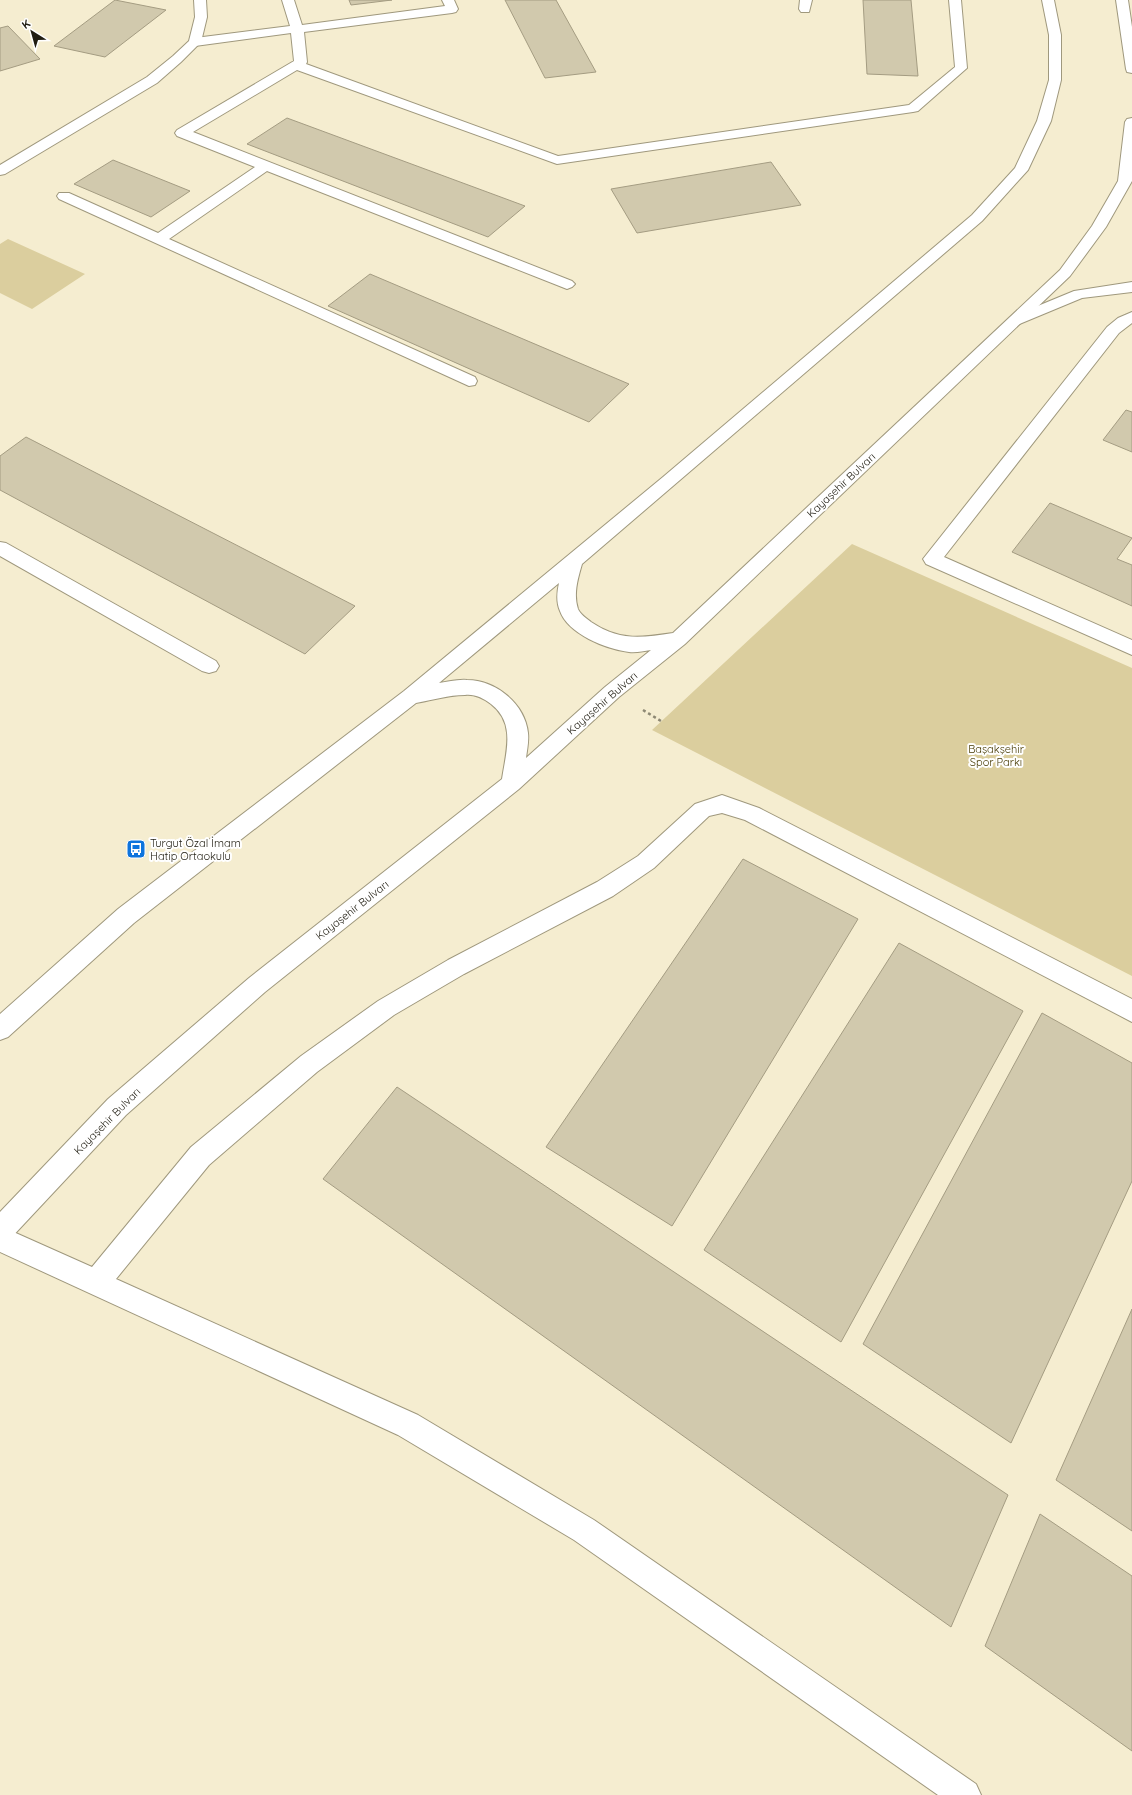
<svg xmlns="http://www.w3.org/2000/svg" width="1132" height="1795" font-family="Quicksand,sans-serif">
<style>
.green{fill:#dbce9e}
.building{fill:#d1c9ad;stroke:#a49c82}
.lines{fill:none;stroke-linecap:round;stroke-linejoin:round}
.service-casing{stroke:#9f987d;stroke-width:2}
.minor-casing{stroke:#9f987d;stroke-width:2}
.tertiary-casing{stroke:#9f987d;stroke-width:2}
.primary-casing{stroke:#9f987d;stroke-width:2}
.path{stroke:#8d8873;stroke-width:2.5;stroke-dasharray:3 3;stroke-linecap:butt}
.service{fill:#fff;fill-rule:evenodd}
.minor{fill:#fff;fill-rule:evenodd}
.tertiary{fill:#fff;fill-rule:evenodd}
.primary{fill:#fff;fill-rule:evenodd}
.labels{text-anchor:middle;stroke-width:4;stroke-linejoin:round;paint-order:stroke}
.street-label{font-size:11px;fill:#201d12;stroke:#fff}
.park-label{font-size:11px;fill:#473a03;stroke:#fff}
.poi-label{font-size:11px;fill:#201d12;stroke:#fff;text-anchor:start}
</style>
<rect width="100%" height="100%" fill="#f5edd0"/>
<path class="green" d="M8 239 85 274 32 309 0 293V244Z
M852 544 1132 668V976L652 730Z"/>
<path class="building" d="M115 0 166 10 105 57 54 46Z
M349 0H392L351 5Z
M505 0H556L596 72 545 78Z
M863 0H911L918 76 867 74Z
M8 26 40 59 0 71V28Z
M287 118 525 206 488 237 247 144Z
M113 160 190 191 151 217 74 184Z
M771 162 801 205 637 233 611 189Z
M370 274 629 384 589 422 328 306Z
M1126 410 1132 412V452L1103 440Z
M26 437 355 606 305 654 0 490V456Z
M1050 503 1132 538 1117 559 1132 565V606L1012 552Z
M743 859 858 919 672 1226 546 1147Z
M899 943 1023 1011 841 1342 704 1250Z
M1042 1013 1132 1063V1181L1011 1443 863 1344Z
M397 1087 1008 1495 951 1627 323 1179Z
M1132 1309V1531L1056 1480Z
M1040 1514 1132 1576V1751L985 1646Z"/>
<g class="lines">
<g class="service-casing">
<path id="service" d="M282 0H294L302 25 445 6 442 0H454L458 9 456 12 452 13 304 32 307 62 306 64 558 156 909 105 955 67 949 0H961L967 68 918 111 913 112 557 164 297 70 193 132 572 281 575 284 572 287 567 289 562 287 267 171 169 239 475 377 477 381 475 385 469 386 59 199 57 196 59 193H69L158 233 255 167 177 136 175 133 177 130 294 61 291 33 195 46 191 45 189 42 191 39 195 38 290 26Z
M800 0H812L809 12H801L799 9Z
M1132 312V323L1119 333 944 557 1132 640V655L926 564 923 559 1107 327 1118 318Z
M0 542 6 543 216 661 219 666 216 671 209 673 202 671 0 556Z
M722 795 759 808 1132 999V1022L745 820 722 813 709 816 654 868 613 896 464 974 394 1015 317 1072 209 1165 116 1279 418 1415 594 1520 976 1784 981 1795H938L574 1540 398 1435 0 1252V1226L92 1267 191 1147 301 1056 378 1001 448 960 597 882 638 856 695 804Z"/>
</g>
<g class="minor-casing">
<path id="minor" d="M194 0H206L207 17 201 42 181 62 157 83 5 174 0 175V165L147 77 173 56 189 41 195 17Z"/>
</g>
<g class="tertiary-casing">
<path id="tertiary" d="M1132 282V292L1082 298 1017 325 1011 323 1009 320 1011 317 1074 291Z"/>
</g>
<g class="primary-casing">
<path id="primary" d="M1042 0H1054L1061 35V80L1051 121 1028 170 982 221 582 564C578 578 573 594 578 609 580 614 586 618 591 622 619 641 640 638 673 633L1060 270 1092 226 1118 181 1125 122 1127 119 1132 118V181L1106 227 1070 276 685 644 619 697 519 789 265 992 126 1115 9 1240 0 1244V1212L108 1099 249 978 502 779C506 752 516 723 491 704 483 698 475 694 465 695 449 695 432 700 416 703L134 923 8 1037 0 1040V1014L118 909 404 691 663 477 972 215 1015 168 1037 121 1049 80V35ZM559 583C557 592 556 602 560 611 568 634 606 649 629 652 636 653 643 651 651 650L605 687 526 758C527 750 529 741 528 733 525 704 496 680 467 680 458 679 448 682 439 683Z
M1116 0H1128L1132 27V73L1127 72 1126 69Z"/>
</g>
<path class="path" d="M643 710 661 721"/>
<use href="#service" class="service"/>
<use href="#minor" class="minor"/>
<use href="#tertiary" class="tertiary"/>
<use href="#primary" class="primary"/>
</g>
<defs>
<g id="bus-square" transform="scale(1)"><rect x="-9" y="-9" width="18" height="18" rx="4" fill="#0e74dd" stroke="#fff"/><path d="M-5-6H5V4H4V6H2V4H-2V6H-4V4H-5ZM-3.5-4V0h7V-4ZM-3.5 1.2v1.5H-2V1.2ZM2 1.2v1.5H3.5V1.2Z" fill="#fff"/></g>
</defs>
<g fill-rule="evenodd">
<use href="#bus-square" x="136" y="849"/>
</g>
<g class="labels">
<g class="street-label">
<text transform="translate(841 485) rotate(-43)" y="4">Kayaşehir Bulvarı</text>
<text transform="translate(602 703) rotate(-41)" y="4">Kayaşehir Bulvarı</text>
<text transform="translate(352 910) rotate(-38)" y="4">Kayaşehir Bulvarı</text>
<text transform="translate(107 1121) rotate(-45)" y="4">Kayaşehir Bulvarı</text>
</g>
<g class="park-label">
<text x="996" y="753">Başakşehir<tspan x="996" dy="13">Spor Parkı</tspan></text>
</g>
<g class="poi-label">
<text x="150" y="847">Turgut Özal İmam<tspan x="150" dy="13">Hatip Ortaokulu</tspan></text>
</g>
</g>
<g transform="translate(32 32) rotate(323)" stroke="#ffffff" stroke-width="3" paint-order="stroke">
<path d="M0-3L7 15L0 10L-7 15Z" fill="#201d12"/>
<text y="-6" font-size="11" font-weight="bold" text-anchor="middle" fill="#201d12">K</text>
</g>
</svg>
